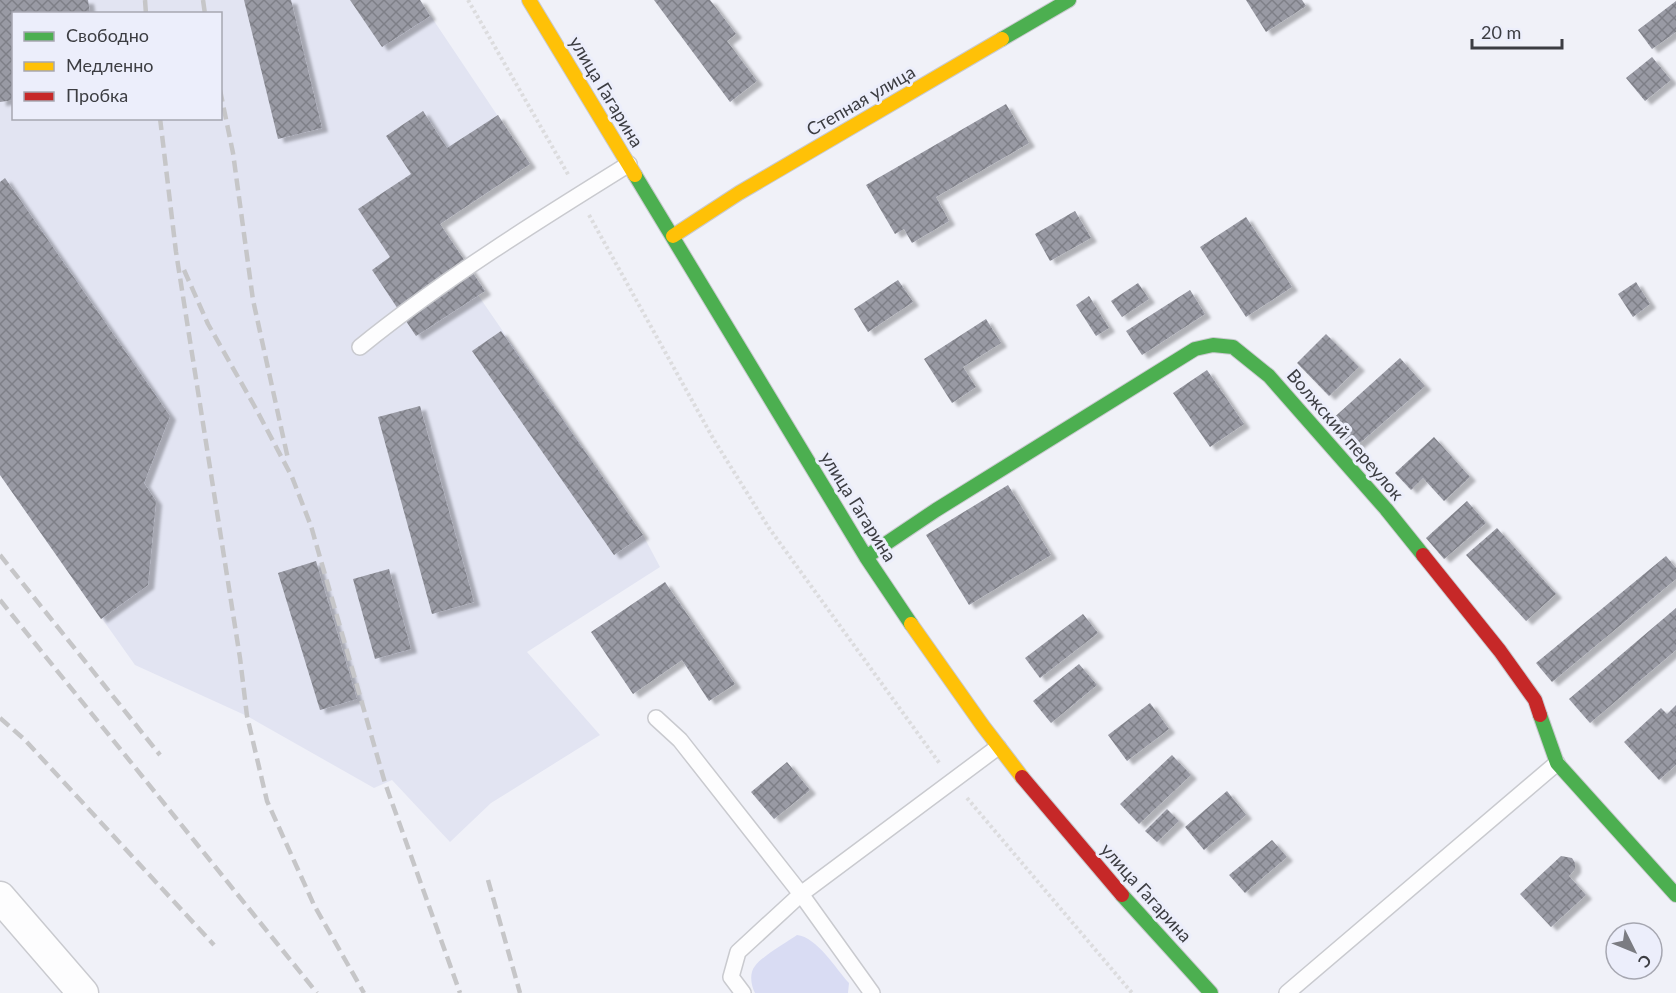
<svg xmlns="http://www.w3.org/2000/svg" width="1676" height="993" font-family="Lato,sans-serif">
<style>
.built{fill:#e2e4f2;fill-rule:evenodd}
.green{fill:#d9dcf3}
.building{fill:url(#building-cross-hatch);filter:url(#shadow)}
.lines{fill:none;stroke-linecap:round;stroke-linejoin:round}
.lane-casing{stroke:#c9cacf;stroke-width:18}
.street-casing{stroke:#c9cacf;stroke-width:33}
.fast-casing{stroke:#c9cacf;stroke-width:16}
.slow-casing{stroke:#c9cacf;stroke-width:16}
.jam-casing{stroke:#c9cacf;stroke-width:16}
.path{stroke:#dcdcde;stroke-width:4;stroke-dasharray:3 3;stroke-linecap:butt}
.lane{stroke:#fdfdfe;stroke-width:15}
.street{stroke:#fdfdfe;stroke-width:30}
.fast{stroke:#4caf50;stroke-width:14}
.slow{stroke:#ffc107;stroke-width:14}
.jam{stroke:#c62828;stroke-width:14}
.rail{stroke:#c6c6c8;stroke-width:4.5;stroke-dasharray:12 6;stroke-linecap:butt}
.labels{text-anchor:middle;stroke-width:6;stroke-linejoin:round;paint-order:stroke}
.street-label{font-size:18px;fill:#3c3d42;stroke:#eceefb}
</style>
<defs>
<pattern id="building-cross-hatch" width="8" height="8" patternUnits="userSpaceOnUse" patternTransform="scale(1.5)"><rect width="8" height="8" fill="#999aa4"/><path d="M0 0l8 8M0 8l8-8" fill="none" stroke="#7e7f87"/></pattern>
<filter id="shadow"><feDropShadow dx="6" dy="4" stdDeviation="1.5" flood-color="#0004"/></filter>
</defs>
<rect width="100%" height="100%" fill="#f0f1f8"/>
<path class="built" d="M0 0H420L530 164 440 224 485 291 478 295 643 535 660 567 527 652 600 735 491 803 450 842 392 780 374 788 247 716 135 665 0 475ZM14 14H220V118H14Z"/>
<path class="green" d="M797 935C817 937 836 969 849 983L848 993H755C751 986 749 973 755 966 761 957 787 942 797 935Z"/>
<path class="building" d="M0 0H88L90 14H14V100L0 102Z
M244 0H291L322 128 278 139Z
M350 0H420L430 16 382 47Z
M654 0H710L736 34 727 41 757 81 730 102Z
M1246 0H1302L1306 6 1266 32Z
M1676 1V32L1652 49 1638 30Z
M1652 57 1671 80 1645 101 1626 78Z
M1006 104 1029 143 936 197 949 221 912 243 904 229 895 234 866 185Z
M423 111 447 148 498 115 530 164 440 224 485 291 416 336 372 270 390 257 358 209 411 174 386 136Z
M5 178 170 416 144 483 156 501 148 585 101 619 0 475V182Z
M1075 211 1091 238 1050 261 1035 234Z
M1246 217 1292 287 1246 317 1200 247Z
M898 280 913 302 868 332 854 309Z
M1636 282 1650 304 1633 317 1618 294Z
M1138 283 1149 299 1122 317 1111 301Z
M1190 290 1205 314 1142 355 1126 331Z
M1089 296 1109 328 1096 336 1076 305Z
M986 319 1001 343 963 367 976 387 952 403 924 359Z
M501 331 643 535 614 555 472 351Z
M1326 334 1359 367 1329 396 1297 363Z
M1400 358 1425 386 1353 449 1329 422Z
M1207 370 1244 424 1210 447 1173 393Z
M420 406 474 602 432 614 378 417Z
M1434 437 1470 477 1444 501 1423 478 1411 490 1395 473Z
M1008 485 1051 555 969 605 926 535Z
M1467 501 1486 523 1444 559 1426 538Z
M1497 528 1556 594 1526 621 1466 555Z
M1666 556 1676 568V579L1552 682 1536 663Z
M316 561 357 699 320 710 278 573Z
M389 569 411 649 375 659 353 579Z
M665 582 735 684 709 701 682 660 633 694 591 632Z
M1676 608V650L1590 723 1569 699Z
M1083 614 1098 633 1040 678 1025 658Z
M1079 664 1097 685 1051 723 1033 701Z
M1150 703 1169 729 1127 761 1108 735Z
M1676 705V765L1659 780 1624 742 1661 708 1667 714Z
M1172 755 1191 775 1139 824 1120 804Z
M787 762 810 790 774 819 751 792Z
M1227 791 1246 815 1204 850 1185 827Z
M1167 809 1179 821 1157 842 1145 831Z
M1272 840 1287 857 1245 893 1229 875Z
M1561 856 1572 858 1575 863V869L1569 876 1586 895 1551 927 1520 894Z"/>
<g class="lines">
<g class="lane-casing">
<path id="lane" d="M360 347C444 279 537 221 629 164
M656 718 680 740 801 894 872 993
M743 993 731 977 738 952 801 894 998 747
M1287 993 1557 763"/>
</g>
<g class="street-casing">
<path id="street" d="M0 897 83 993"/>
</g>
<g class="fast-casing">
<path id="fast" d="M1002 39 1069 0
M635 175 866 557 911 624
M866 557 936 510 1195 349 1213 345 1233 347 1269 376 1386 509 1423 555
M1540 715 1557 763 1676 895
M1122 895 1211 993"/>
</g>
<g class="slow-casing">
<path id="slow" d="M529 0 635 175
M673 236 739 193 1002 39
M911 624 983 726 1022 777"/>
</g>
<g class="jam-casing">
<path id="jam" d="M1423 555 1500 651 1535 700 1540 715
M1022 777 1122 895"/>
</g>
<path class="path" d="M468 0 569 176
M589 215 714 440 769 528 940 764
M967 798 1132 993"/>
<use href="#lane" class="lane"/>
<use href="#street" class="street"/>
<use href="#fast" class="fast"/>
<use href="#slow" class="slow"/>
<use href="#jam" class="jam"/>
<path class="rail" d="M145 0 146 14
M203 0 205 14
M220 90 233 153 253 300 288 459
M160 118 176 252 240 658 247 716 267 801 314 905 364 993
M184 270 208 324 255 407 292 477 311 526 385 783 460 993
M0 555 160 755
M0 600 317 993
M0 718 24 739 214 945
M488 880 520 993"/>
</g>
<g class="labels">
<g class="street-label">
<text transform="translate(606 92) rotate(59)" y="6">улица Гагарина</text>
<text transform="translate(861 101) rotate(-30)" y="6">Степная улица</text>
<text transform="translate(1345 435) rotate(49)" y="6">Волжский переулок</text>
<text transform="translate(858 507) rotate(58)" y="6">улица Гагарина</text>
<text transform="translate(1146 893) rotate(48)" y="6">улица Гагарина</text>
</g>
</g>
<rect x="12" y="12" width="210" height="108" fill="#eceefb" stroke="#a6a7b1" stroke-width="1.5"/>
<rect x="24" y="32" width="30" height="9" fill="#4caf50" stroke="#a6a7b1" stroke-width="1.5"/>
<text x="66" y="42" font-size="18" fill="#3c3d42">Свободно</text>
<rect x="24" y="62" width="30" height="9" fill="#ffc107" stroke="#a6a7b1" stroke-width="1.5"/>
<text x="66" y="72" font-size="18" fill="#3c3d42">Медленно</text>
<rect x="24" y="92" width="30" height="9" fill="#c62828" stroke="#a6a7b1" stroke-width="1.5"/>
<text x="66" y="102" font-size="18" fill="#3c3d42">Пробка</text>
<g transform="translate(1634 951) rotate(133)"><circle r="28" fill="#eceefb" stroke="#a6a7b1" stroke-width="1.5"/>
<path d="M0-4.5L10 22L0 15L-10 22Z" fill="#7b7c82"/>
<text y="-9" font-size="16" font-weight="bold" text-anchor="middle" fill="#3c3d42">С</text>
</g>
<path d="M1472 39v9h90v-9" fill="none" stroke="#3c3d42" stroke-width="3"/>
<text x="1481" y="39" font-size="18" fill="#3c3d42" stroke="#eceefb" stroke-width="4.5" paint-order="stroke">20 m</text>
</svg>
